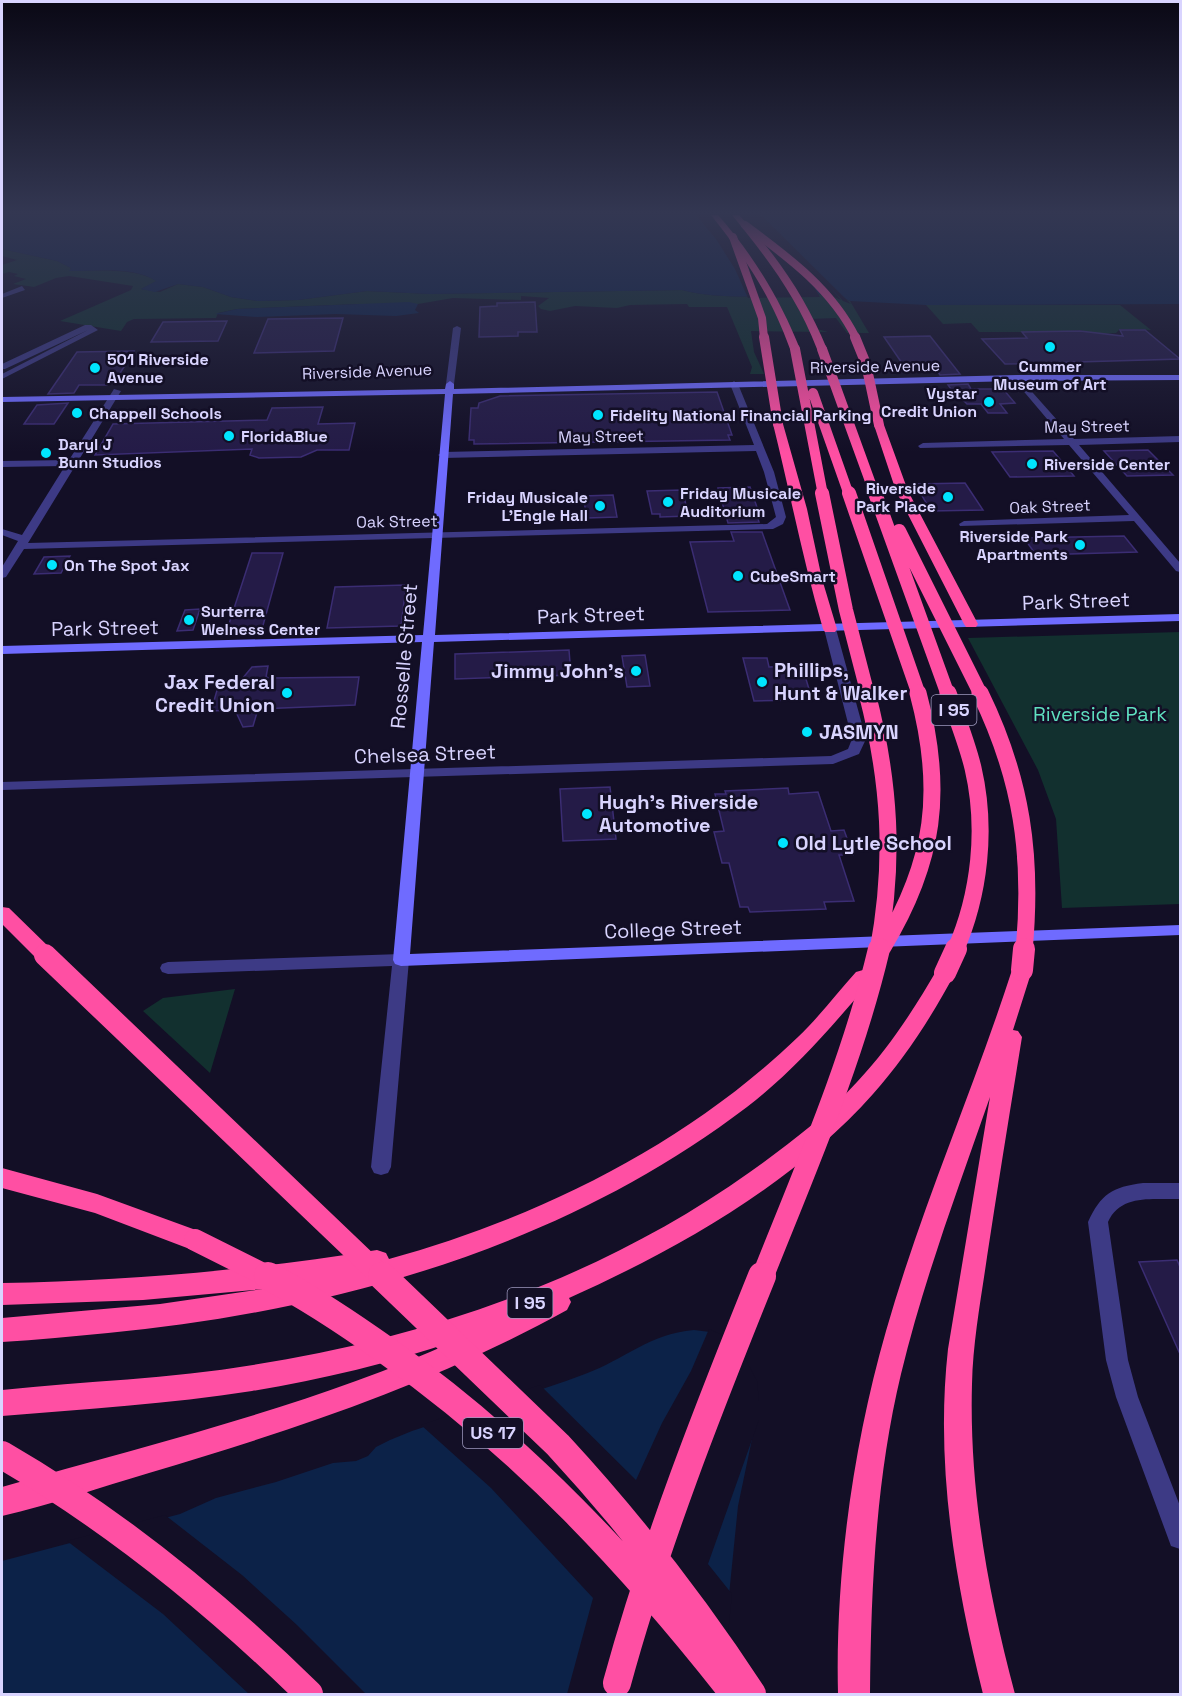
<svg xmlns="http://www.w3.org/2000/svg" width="1182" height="1696" font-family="'Space Grotesk',sans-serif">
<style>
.green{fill:#12302f}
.water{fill:#0c2248}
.pier{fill:#130f26}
.building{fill:#241b47;stroke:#3b2d73;stroke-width:1.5}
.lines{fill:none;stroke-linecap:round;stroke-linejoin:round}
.street{fill:#3d3a85;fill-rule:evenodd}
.secondary{fill:#6f6bff;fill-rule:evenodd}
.highway{fill:#ff4fa3;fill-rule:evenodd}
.highway-bridge-far5{stroke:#ff4fa3;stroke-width:8}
.highway-bridge-far4{stroke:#ff4fa3;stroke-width:10}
.highway-bridge-far3{stroke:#ff4fa3;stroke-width:14}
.highway-bridge-far2{stroke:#ff4fa3;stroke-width:17}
.highway-bridge-far1{stroke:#ff4fa3;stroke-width:22}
.highway-bridge{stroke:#ff4fa3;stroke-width:28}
.poi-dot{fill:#00e5ff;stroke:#130f26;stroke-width:2}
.labels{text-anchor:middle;stroke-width:5;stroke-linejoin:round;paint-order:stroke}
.far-poi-label{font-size:16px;font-weight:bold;fill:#d9d4ff;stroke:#130f26;text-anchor:start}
.far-street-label{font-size:16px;fill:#d9d4ff;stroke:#130f26}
.shield{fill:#130f26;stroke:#9e99be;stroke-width:1.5}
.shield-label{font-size:18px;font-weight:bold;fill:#d9d4ff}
.street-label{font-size:20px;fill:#d9d4ff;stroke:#130f26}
.poi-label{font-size:20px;font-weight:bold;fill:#d9d4ff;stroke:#130f26;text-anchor:start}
.park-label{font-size:20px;fill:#5fe0c0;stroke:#130f26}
</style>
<rect width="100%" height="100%" fill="#130f26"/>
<path class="green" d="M2 249 57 261 71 268 70 271C96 271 134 267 157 281L141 289 160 292 178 284 203 287 231 297 257 301 298 300 367 291 430 294 682 290C726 302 789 294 835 294L850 301 869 333H847L836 318 808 319 817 329 828 332 751 331 754 352 764 374H750L752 367 727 307H689L687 304 630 305 617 308 575 306 550 311 541 309 538 306 549 298 521 296V300L453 298 418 304H358L237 309 218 313 216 318 134 319 127 322 121 331 60 321 131 290 133 286 69 276 56 278 34 287 13 284 26 279 14 276 18 274 9 272 2 274V265L17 260 2 256Z
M926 305H1120L1151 330 1120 329 1116 333 1099 334 1079 330 1038 334 1035 332H979L971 323 943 324Z
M1180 632V904L1062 908 1056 819 1038 770 968 638Z
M235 989 210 1073 143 1011 163 998Z"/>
<path class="water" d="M2 215H1180V304L926 305 850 301 835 294C789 294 726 302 682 290L430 294 367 291 298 300 257 301 231 297 203 287 178 284 155 292 141 289 156 281C134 266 95 271 69 271L71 268 57 261 2 249Z
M409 302 418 304 415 310 419 313 396 316 336 314 257 317 215 314 237 309Z
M694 1330 710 1332 756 1420 738 1506 719 1694H2V1561L180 1514 216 1498 276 1482 333 1463 356 1461 368 1456 376 1447 390 1440 412 1431C469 1412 529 1395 585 1374 626 1359 648 1334 694 1330Z"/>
<path class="pier" d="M696 215H761L851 304 843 301 829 286 841 300 834 297H824L812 284 820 297 748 298 735 269 716 239Z
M709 1329 725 1336 739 1347 757 1381 759 1401V1420L708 1564 732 1594 722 1694H567L593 1598 491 1488 421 1425 540 1385 636 1480 662 1423 691 1371Z
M165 1515 242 1575 297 1625 366 1694H249L163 1614 67 1541Z"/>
<path class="building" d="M535 302 537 332H518V336L479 337 480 307 497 306V303Z
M343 318 334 351 254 353 268 319Z
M227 321 218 341 151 342 163 322Z
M1120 330H1145L1180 359 1005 364 982 339 1027 338 1022 332 1080 331 1123 336Z
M930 336 960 374 940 375 937 370 906 369 884 337Z
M134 351 117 378 113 376 107 385H79L74 393 48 394 77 352Z
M968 384 971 389H1003L1015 403 1000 404 1007 413H988L981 404H967L963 400H959L948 385Z
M717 392 732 435H728L730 440 474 444V440H469L471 408H478L479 403 500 396Z
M68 403 54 424H24L37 405Z
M323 407 318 424 355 423 349 450H317L301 457 259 458 250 455 252 449 95 455 113 424 267 420 272 408Z
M1148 450 1173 475 1127 476 1104 451Z
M1053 451 1074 476 1010 477 992 452Z
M965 483 983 510 931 511 915 484Z
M750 487 760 516H757L759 522 728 523 718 488Z
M682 490 689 516 660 517V514H652L647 491Z
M613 495 617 517 587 518 583 496Z
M731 532H762L790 610 708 612 690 542 734 541Z
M1124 536 1137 552 1036 555 1024 538Z
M252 553H283L262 629 227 630Z
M70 556 61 573 34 574 44 557Z
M406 585 401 626 327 628 335 587Z
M200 609 193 630 177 631 185 610Z
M569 650 571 675 455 679V654Z
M645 655 650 686 627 687 622 656Z
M743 658H767L769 667 802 666 809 689H797L800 700 754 701Z
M268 666 266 677 269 678 359 677 355 705 258 709 253 726 243 727 235 710 211 711 220 680 242 679 252 667Z
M610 787 616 839 563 841 560 789Z
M788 788 789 794 818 792 831 831 844 830 853 855H839L854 901 824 902 826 909 750 912 748 907H740L729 863H722L714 832 724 831 715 794H726L725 791Z
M1177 1260 1180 1267V1354L1139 1262Z"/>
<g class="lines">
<path class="street" d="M22 286 25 290 2 298V294Z
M85 325H91L98 330 2 379V374L88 330 5 369H2V364Z
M457 326 461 328 454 384 450 387 446 384 453 328Z
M1017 375 1074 439 1180 436V442L1079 445 1180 563V572L1176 571 1134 521 960 526 959 524 964 521 1129 515 1069 445 920 448 918 446 923 443 1064 439 1014 380V376Z
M734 381 738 384 774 472 786 517 783 524 773 529 24 549 6 577 2 578V567L18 541 2 535V529L22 535 65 466 2 467V461L69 460 114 389 121 391 28 543 767 524 776 517 764 472 756 451 443 458 438 455 443 452 754 445 730 384Z
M830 625 836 629 866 739 859 754 833 764 2 790V782L831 756 848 749 852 739 824 629Z
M401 954 407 956 409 960 391 1167 388 1173 381 1175 374 1173 371 1167 392 966 168 974 162 972 160 968 162 964 168 962Z
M1143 1183H1180V1199C1154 1200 1121 1193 1108 1222L1128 1360 1138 1397 1180 1506V1549L1171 1546 1116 1397 1106 1360 1088 1222C1101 1194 1112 1187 1143 1183Z"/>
<path class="secondary" d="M1017 375H1180V380L1017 381 453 394 435 635 1180 614V621L434 642 410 954 1180 925V935L401 966 395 964 393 960 422 642 2 654V646L423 635 445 394 2 402V397L445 389 446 384 450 381 454 384V389Z"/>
<path class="highway" d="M711 215H718C754 256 780 299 800 349L798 351 790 349C771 296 746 259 711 215Z
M732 215H739C777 255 806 298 827 349L825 351 817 349C797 297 767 258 732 215Z
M778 421 783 424 807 509 822 579 837 629 835 632H825L823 629C803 561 790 492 773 424Z
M879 422 884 425 908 491 978 624 976 627H966L964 624 896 491 874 425Z
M2 907 9 908 52 950 55 955 52 960 45 962 38 960 2 924Z
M1022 963 1029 965 1032 970 1013 1030 1018 1031 1022 1037C1010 1111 998 1184 987 1257 981 1299 973 1341 972 1384 969 1489 988 1593 1015 1694H983C955 1582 935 1465 948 1349L990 1097C958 1189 924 1279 901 1374 876 1478 871 1587 870 1694H838C835 1575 853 1446 886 1331 921 1208 973 1091 1012 970L1015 965Z
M945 966 952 968 955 973C932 1016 906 1057 873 1094 793 1184 678 1249 569 1298L571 1302 567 1310C435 1383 294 1430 149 1473 101 1487 51 1505 2 1516V1487C154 1443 311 1406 455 1341 389 1363 321 1380 252 1391 169 1404 85 1409 2 1416V1390C85 1381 170 1379 253 1365 430 1337 604 1276 750 1172 788 1145 826 1116 857 1082 890 1047 914 1009 938 968Z
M863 970 870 972 873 977 870 982C832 1026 794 1071 747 1107 563 1247 336 1311 108 1333 73 1336 37 1340 2 1342V1318L160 1304 263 1289 143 1300 2 1305V1283C128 1281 252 1270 377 1250L386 1253 389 1259C538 1218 686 1145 798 1037 819 1017 837 993 856 972Z
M2 1168 97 1194 204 1233 207 1240 204 1247 195 1251 95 1213 2 1188Z"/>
<path class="highway-bridge-far5" d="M745 225C788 257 832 289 856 338
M733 237 762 318 764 338"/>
<path class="highway-bridge-far4" d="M764 337 778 424
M855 337 866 364 879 425
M795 349 823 495
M822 349 875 495
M813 393 849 495"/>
<path class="highway-bridge-far3" d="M822 493 846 610 868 695
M849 493 919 695
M875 493 948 695
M899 531 981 695"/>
<path class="highway-bridge-far2" d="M867 693C890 782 895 860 878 951
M948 693C957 718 967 743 973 768 987 828 980 894 955 951
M980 693C1022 779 1033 856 1024 951
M883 947C935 861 944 790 918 693"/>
<path class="highway-bridge-far1" d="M45 955 383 1278
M1022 970 1024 949
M945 973 956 949
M195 1240 271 1278
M762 1278C805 1170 852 1063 879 949"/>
<path class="highway-bridge" d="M268 1276C309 1297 349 1324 387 1351 523 1447 632 1564 734 1694
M382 1276 558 1445C630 1523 694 1605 752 1694
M2 1455C116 1521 215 1602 309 1694
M617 1683C655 1544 708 1410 762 1276"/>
</g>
<linearGradient id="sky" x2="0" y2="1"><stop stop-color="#0a0815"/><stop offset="0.47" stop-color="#333752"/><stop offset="1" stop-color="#333752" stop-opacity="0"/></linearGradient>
<rect width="1182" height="453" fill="url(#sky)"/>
<g class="poi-dot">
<circle cx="1050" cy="347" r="6"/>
<circle cx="95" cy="368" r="6"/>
<circle cx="989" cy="402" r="6"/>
<circle cx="77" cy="413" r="6"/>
<circle cx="598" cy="415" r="6"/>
<circle cx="229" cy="436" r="6"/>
<circle cx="46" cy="453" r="6"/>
<circle cx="1032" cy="464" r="6"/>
<circle cx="948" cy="497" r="6"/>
<circle cx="668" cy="502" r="6"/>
<circle cx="600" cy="506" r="6"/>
<circle cx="1080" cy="545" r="6"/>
<circle cx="52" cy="565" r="6"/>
<circle cx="738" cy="576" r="6"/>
<circle cx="189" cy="620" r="6"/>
<circle cx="636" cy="671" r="6"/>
<circle cx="762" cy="682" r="6"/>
<circle cx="287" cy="693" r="6"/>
<circle cx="807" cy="732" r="6"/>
<circle cx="587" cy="814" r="6"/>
<circle cx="783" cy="843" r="6"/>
</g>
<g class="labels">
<g class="far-poi-label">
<text x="107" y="365">501 Riverside<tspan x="107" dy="18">Avenue</tspan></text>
<text x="1050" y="372" text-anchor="middle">Cummer<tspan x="1050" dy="18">Museum of Art</tspan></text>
<text x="977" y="399" text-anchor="end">Vystar<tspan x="977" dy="18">Credit Union</tspan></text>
<text x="89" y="419">Chappell Schools</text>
<text x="610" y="421">Fidelity National Financial Parking</text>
<text x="241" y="442">FloridaBlue</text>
<text x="58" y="450">Daryl J<tspan x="58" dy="18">Bunn Studios</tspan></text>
<text x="1044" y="470">Riverside Center</text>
<text x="936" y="494" text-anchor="end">Riverside<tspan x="936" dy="18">Park Place</tspan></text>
<text x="680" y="499">Friday Musicale<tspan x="680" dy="18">Auditorium</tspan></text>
<text x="588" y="503" text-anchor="end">Friday Musicale<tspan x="588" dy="18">L'Engle Hall</tspan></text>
<text x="1068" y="542" text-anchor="end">Riverside Park<tspan x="1068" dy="18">Apartments</tspan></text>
<text x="64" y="571">On The Spot Jax</text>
<text x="750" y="582">CubeSmart</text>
<text x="201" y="617">Surterra<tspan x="201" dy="18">Welness Center</tspan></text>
</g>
<g class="far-street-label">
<text transform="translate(875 366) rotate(-1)" y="6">Riverside Avenue</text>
<text transform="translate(367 371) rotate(-2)" y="6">Riverside Avenue</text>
<text transform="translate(1087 426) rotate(-1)" y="6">May Street</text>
<text transform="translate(601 436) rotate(-1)" y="6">May Street</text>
<text transform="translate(1050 506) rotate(-2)" y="6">Oak Street</text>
<text transform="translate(397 521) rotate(-1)" y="6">Oak Street</text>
</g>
<g class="shield">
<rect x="931.5" y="695" width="45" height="30" rx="4.5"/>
<rect x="507.5" y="1288" width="45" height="30" rx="4.5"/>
<rect x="463" y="1418" width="60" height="30" rx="4.5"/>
</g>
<g class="shield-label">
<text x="954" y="716">I 95</text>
<text x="530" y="1309">I 95</text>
<text x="493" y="1439">US 17</text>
</g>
<g class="street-label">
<text transform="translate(1076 601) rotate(-2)" y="7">Park Street</text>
<text transform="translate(591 615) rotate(-2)" y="7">Park Street</text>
<text transform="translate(105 628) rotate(-1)" y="7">Park Street</text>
<text transform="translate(404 656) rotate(-85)" y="7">Rosselle Street</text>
<text transform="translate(425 754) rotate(-2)" y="7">Chelsea Street</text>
<text transform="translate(673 929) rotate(-2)" y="7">College Street</text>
</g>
<g class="poi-label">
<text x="774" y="677">Phillips,<tspan x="774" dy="23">Hunt &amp; Walker</tspan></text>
<text x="624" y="678" text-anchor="end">Jimmy John's</text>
<text x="275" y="689" text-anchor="end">Jax Federal<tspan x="275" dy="23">Credit Union</tspan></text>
<text x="819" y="739">JASMYN</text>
<text x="599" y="809">Hugh's Riverside<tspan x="599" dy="23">Automotive</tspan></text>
<text x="795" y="850">Old Lytle School</text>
</g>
<g class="park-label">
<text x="1100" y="721">Riverside Park</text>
</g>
</g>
<rect width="1182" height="1696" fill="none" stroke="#d9d4ff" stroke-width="6"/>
</svg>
